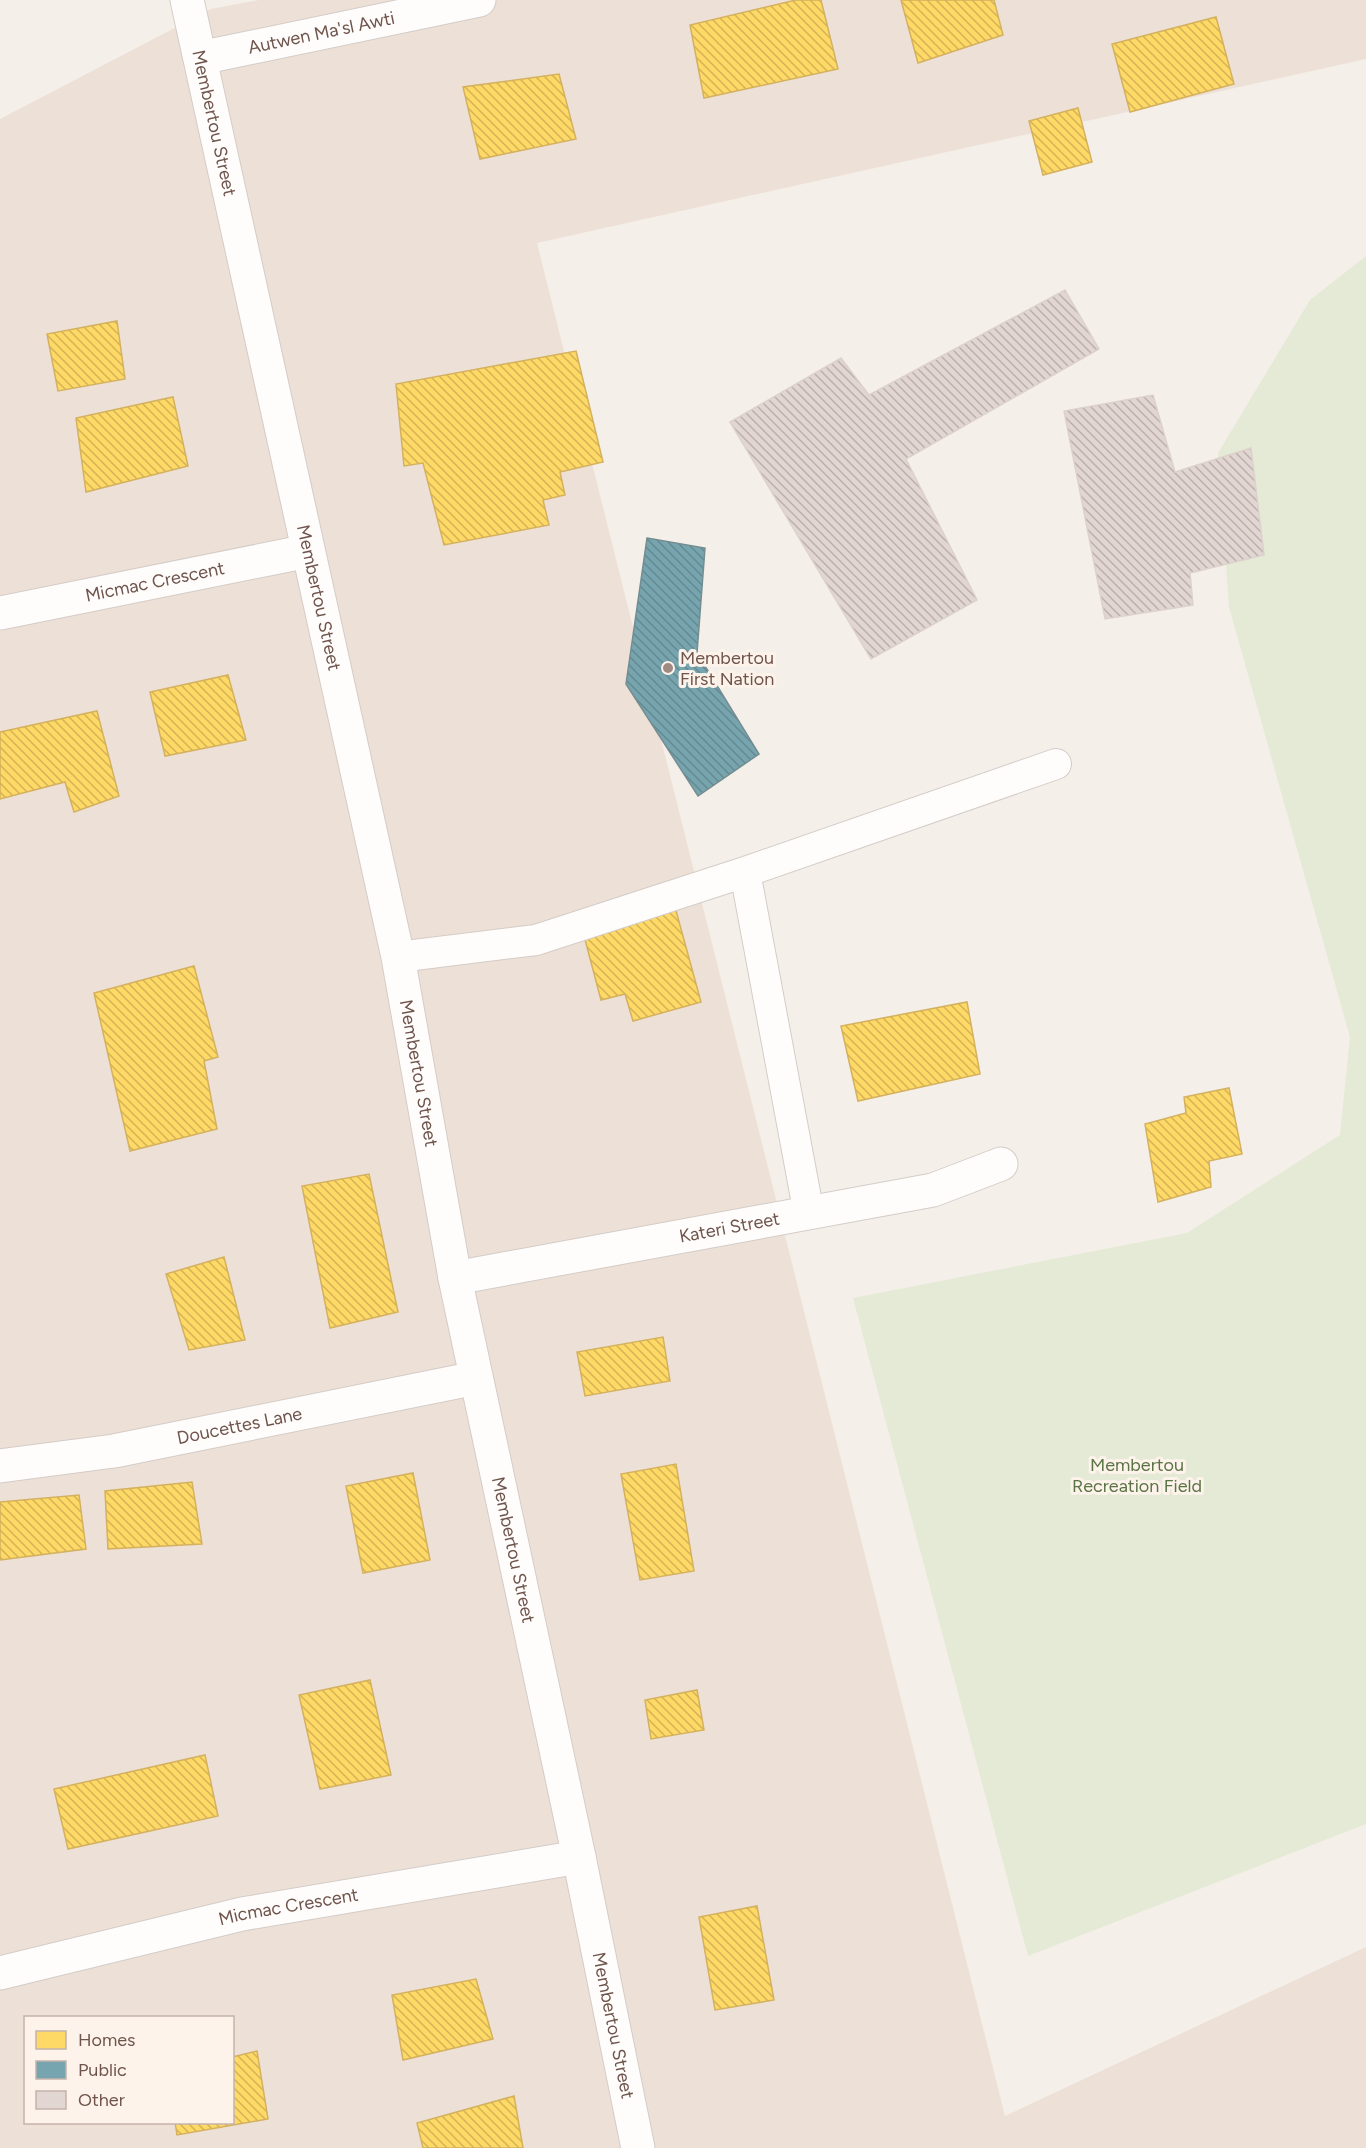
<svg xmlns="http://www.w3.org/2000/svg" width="1366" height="2148" font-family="Figtree,sans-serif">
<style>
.residential{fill:#ede0d7;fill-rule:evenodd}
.green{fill:#e4ead5}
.homes{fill:url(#homes-back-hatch);stroke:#d4b15e;stroke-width:1.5}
.public{fill:url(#public-back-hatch);stroke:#748d91;stroke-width:1.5}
.building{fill:url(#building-back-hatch);stroke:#ddd1cc;stroke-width:1.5}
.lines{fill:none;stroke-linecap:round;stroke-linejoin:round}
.service-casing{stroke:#d4ccc7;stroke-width:32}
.minor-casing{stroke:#d4ccc7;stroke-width:35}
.service{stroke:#fefdfc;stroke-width:30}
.minor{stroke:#fefdfc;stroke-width:33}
.poi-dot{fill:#9e8a83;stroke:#fdf3ea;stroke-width:2}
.labels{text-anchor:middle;stroke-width:6;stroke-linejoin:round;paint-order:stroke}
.street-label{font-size:18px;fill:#6f544c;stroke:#fdf3ea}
.poi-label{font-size:18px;fill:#6f544c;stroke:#fdf3ea;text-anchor:start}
.park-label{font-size:18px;fill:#5a7446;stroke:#fdf3ea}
</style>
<defs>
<pattern id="homes-back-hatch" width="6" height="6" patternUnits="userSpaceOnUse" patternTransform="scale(1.5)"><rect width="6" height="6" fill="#ffd966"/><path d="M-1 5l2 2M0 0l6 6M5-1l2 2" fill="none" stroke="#d3b356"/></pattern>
<pattern id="public-back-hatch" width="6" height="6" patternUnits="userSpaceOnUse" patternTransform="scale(1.5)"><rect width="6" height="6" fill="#76a5af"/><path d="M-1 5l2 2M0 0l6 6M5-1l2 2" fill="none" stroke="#658991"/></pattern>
<pattern id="building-back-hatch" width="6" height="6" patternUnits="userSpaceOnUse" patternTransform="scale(1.5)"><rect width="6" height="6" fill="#e1d6d1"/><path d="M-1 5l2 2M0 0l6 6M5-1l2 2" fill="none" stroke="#bbb0ac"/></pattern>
</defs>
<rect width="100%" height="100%" fill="#f5efe9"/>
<path class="residential" d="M259 0H1366V59L537 243 1005 2116 1366 1947V2148H0V119L211 9ZM26 2018H232V2122H26Z"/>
<path class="green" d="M1366 256V1824L1028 1956 853 1298 1187 1233 1340 1135 1350 1037 1229 607 1218 453 1310 300Z"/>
<path class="homes" d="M796 0H821L838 69 704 98 690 25Z
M901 0H994L1003 35 918 63Z
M1216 17 1234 84 1130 112 1112 44Z
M559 74 576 139 480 159 463 87Z
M1078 108 1092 162 1043 175 1029 121Z
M117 321 125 379 58 391 47 334Z
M576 351 603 462 560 472 565 495 543 500 549 525 444 545 423 463 404 466 396 384Z
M173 397 188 466 86 492 76 418Z
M228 675 246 740 165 756 150 692Z
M97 711 119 796 74 812 65 782 0 799V732Z
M675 907 701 1002 633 1021 625 994 601 1000 583 932Z
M194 966 218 1057 204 1061 217 1129 130 1151 94 993Z
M967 1002 980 1074 858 1101 841 1026Z
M1229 1088 1242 1154 1209 1161 1211 1187 1158 1202 1145 1124 1186 1113 1184 1097Z
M369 1174 398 1312 330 1328 302 1186Z
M224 1257 245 1340 189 1350 166 1274Z
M663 1337 670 1381 585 1396 577 1352Z
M676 1464 694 1571 640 1580 621 1474Z
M413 1473 430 1560 363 1573 346 1486Z
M192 1482 202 1544 108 1549 105 1491Z
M79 1495 86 1549 0 1560V1502Z
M370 1680 391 1775 320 1789 299 1695Z
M697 1690 704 1730 651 1739 645 1700Z
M205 1755 218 1816 68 1849 54 1789Z
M757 1906 774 2000 715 2010 699 1917Z
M476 1979 493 2039 403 2060 392 1995Z
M257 2051 268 2119 177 2135 175 2122H232V2057Z
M514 2096 523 2148H423L417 2123Z"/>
<path class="public" d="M647 538 705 548 697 653 759 754 698 796 626 684Z"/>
<path class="building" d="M1065 290 1099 349 906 459 977 600 871 659 730 422 841 358 869 395Z
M1153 395 1175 472 1251 448 1264 555 1190 573 1193 605 1105 619 1064 411Z"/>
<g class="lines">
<g class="service-casing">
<path id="service" d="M745 872 809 1214
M398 957 536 940 745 872 1056 764"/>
</g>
<g class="minor-casing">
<g id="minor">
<path id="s1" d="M187 0 398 957 455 1278 579 1857 638 2148"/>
<path id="s2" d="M200 58 479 0"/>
<path id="s3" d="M0 613 308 551"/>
<path id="s4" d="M455 1278 933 1190 1001 1164"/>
<path id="s5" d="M0 1466 114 1451 476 1378"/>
<path id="s6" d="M0 1973 242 1914 579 1857"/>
</g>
</g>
<use href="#service" class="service"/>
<use href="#minor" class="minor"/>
</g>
<circle class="poi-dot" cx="668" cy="668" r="6"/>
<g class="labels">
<g class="street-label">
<text dy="6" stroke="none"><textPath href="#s2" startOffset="124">Autwen Ma'sl Awti</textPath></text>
<text dy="6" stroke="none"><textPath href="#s1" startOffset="126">Membertou Street</textPath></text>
<text dy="6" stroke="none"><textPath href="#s3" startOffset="158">Micmac Crescent</textPath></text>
<text dy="6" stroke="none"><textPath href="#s1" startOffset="612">Membertou Street</textPath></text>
<text dy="6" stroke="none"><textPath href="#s1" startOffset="1098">Membertou Street</textPath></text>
<text dy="6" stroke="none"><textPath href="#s4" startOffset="279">Kateri Street</textPath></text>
<text dy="6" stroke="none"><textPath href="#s5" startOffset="243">Doucettes Lane</textPath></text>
<text dy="6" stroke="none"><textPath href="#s1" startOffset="1584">Membertou Street</textPath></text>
<text dy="6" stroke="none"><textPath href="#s6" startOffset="296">Micmac Crescent</textPath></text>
<text dy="6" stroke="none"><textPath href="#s1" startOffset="2070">Membertou Street</textPath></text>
</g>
<g class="poi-label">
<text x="680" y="664">Membertou<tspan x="680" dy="21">First Nation</tspan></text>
</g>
<g class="park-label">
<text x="1137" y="1471">Membertou<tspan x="1137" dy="21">Recreation Field</tspan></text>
</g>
</g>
<rect x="24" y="2016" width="210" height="108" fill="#fdf3ea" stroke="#c4b3ab" stroke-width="1.5"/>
<rect x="36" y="2031" width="30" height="18" fill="#ffd966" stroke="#c4b3ab" stroke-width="1.5"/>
<text x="78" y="2046" font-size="18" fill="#6f544c">Homes</text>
<rect x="36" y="2061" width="30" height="18" fill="#76a5af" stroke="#c4b3ab" stroke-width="1.5"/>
<text x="78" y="2076" font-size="18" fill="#6f544c">Public</text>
<rect x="36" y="2091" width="30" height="18" fill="#e1d6d1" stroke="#c4b3ab" stroke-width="1.5"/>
<text x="78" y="2106" font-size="18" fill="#6f544c">Other</text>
</svg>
